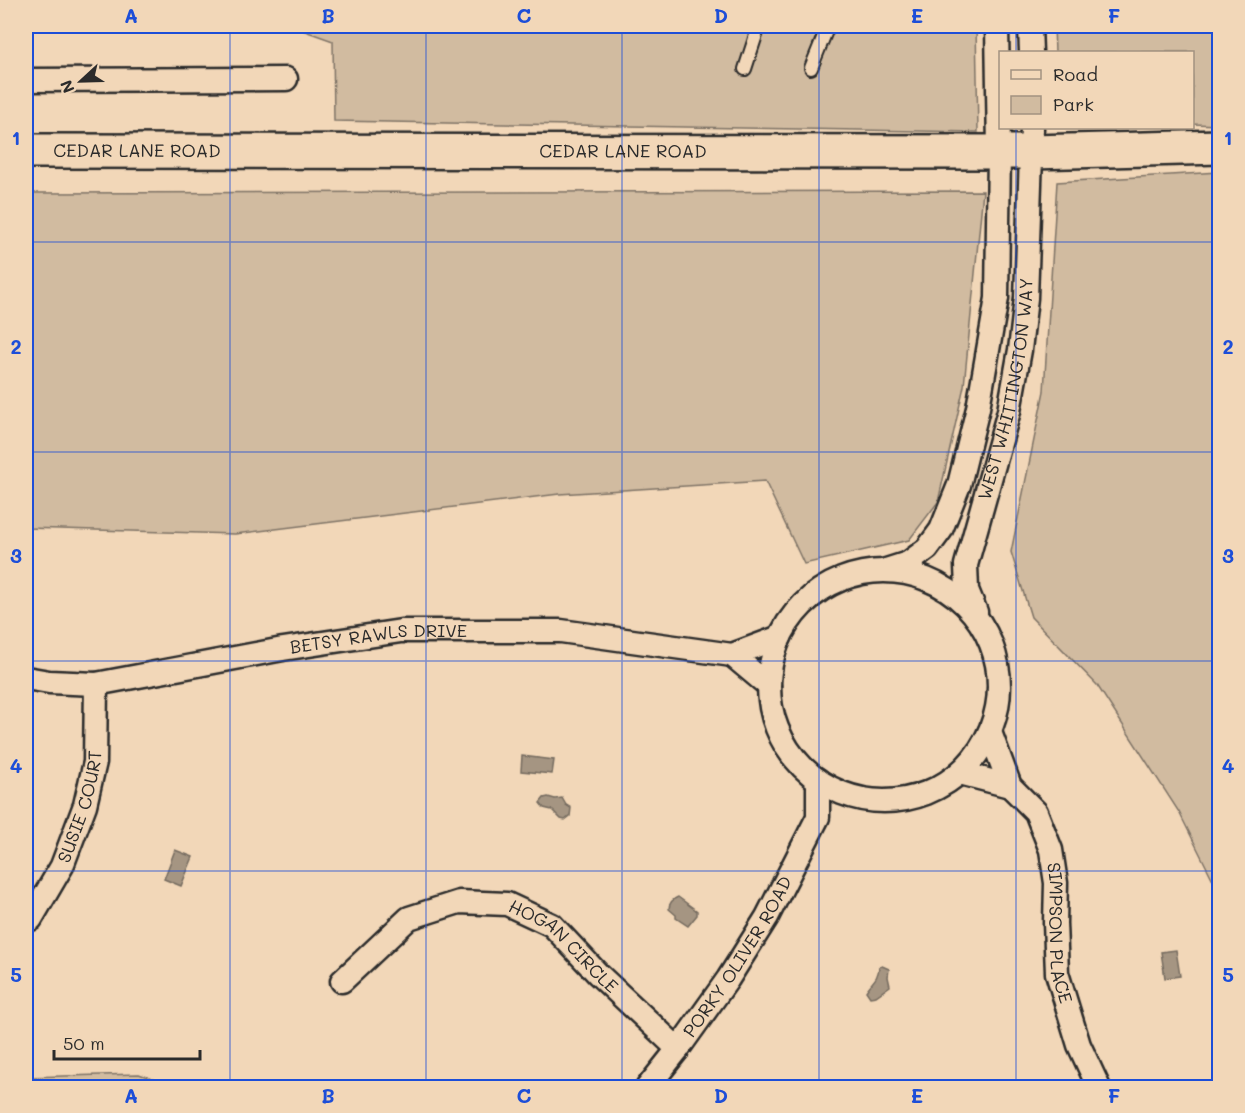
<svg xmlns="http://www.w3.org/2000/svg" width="1245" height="1113" font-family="Mali,sans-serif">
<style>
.green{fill:#d1bba0;stroke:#7e7366;stroke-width:1.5}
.water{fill:#a59582;stroke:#746b5f;stroke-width:1.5}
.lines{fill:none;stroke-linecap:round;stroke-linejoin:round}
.lane-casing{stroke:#2b2b2b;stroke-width:16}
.street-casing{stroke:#2b2b2b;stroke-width:27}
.secondary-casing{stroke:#2b2b2b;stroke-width:38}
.lane{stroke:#f2d7b8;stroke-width:12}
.street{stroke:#f2d7b8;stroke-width:22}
.secondary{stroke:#f2d7b8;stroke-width:33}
.grid{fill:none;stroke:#1d4ed8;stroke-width:1.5;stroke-opacity:0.55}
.labels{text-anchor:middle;stroke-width:4.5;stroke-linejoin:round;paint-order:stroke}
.street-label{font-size:18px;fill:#2b2b2b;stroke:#f2d7b8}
.neatline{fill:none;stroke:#1d4ed8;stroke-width:2}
.grid-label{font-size:20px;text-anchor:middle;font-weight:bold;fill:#1d4ed8}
</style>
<rect width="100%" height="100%" fill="#f2d7b8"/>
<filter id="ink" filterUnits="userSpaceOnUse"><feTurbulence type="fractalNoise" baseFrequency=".0167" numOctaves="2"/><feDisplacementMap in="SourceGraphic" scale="12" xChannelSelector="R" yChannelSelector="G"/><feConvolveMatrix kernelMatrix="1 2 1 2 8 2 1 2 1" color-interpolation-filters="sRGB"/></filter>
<g filter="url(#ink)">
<path class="green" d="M291 26H976L978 132 334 121 333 41Z
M1054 26H1219V125L1193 124 1192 52H1055Z
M1219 172H1220L1219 892 1179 812 1097 685 1031 617 1011 552 1044 391 1057 182Z
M983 191 964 386 938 502 909 540 804 564 765 481 559 494 235 534 26 528V193Z
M139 1074 175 1087H26V1077Z"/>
<path class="water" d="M522 756 554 760 552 774 521 771Z
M548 797 555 799 562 798 566 805 571 808 570 816 565 820 561 819 552 810 544 808 540 803 544 798Z
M175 850 193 857 181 886 164 879Z
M678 897 697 911V915L688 926 676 918V915L669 909C669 903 673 899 678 897Z
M1176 950 1180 976 1165 978 1161 952Z
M882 966 889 969 888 977 890 986 876 996 870 997 866 991C872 981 878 980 879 967Z"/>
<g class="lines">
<g class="lane-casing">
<path id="lane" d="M811 68 828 26
M745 69 759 26"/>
</g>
<g class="street-casing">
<g id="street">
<path d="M1030 26 1031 52"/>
<path d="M26 80 286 79"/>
<path d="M886 570 908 563 927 549 941 530 959 485 978 408 997 298 999 151 997 26"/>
<circle cx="884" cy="686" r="115"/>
<path id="s1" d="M976 612 967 590 966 565 1009 411 1020 350 1026 298 1032 128"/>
<path d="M732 655 769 686"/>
<path id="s2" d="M26 678 49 682 96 684 283 649 401 631H561L732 655 780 637"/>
<path id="s3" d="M990 732 1010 786 1036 812 1051 850 1056 883 1055 923 1057 973 1079 1045 1099 1088"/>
<path d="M960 773 1010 786"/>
<path id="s4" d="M31 919 62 866 85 805 95 762 96 684"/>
<path id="s5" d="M342 981 409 918 459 902 507 904 552 925 598 974 678 1049"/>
<path id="s6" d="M647 1088 678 1049 728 979 767 917 818 817V780"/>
</g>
</g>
<g class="secondary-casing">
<g id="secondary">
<path id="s7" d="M26 151 1032 152 1220 147"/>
</g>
</g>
<use href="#lane" class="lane"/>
<use href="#street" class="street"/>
<use href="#secondary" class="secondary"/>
</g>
</g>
<path class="grid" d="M230 26V1088M426 26V1088M622 26V1088M819 26V1088M1016 26V52M1016 128V1088M26 242H1220M26 452H1220M26 661H1220M26 871H1220"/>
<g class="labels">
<g class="street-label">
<text dy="6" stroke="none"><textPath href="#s7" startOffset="111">CEDAR LANE ROAD</textPath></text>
<text dy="6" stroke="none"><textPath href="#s7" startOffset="597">CEDAR LANE ROAD</textPath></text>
<text dy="6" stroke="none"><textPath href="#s1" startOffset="230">WEST WHITTINGTON WAY</textPath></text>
<text dy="6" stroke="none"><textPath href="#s2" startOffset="357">BETSY RAWLS DRIVE</textPath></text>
<text dy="6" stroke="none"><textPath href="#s4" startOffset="124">SUSIE COURT</textPath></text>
<text dy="6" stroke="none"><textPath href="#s3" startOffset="219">SIMPSON PLACE</textPath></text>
<text dy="6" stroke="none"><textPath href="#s5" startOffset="264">HOGAN CIRCLE</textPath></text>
<text dy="6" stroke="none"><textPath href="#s6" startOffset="160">PORKY OLIVER ROAD</textPath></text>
</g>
</g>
<rect width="1245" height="1113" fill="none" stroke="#f2d7b8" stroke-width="66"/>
<rect x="999" y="51" width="195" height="78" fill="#f2d7b8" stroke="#a29280" stroke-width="1.5"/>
<rect x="1011" y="70" width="30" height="9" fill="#f2d7b8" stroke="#a29280" stroke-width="1.5"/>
<text x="1053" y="81" font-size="18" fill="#2b2b2b">Road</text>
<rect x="1011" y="96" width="30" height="18" fill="#d1bba0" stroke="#a29280" stroke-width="1.5"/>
<text x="1053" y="111" font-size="18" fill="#2b2b2b">Park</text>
<g transform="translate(81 81) rotate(248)" stroke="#f2d7b8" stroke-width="4.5" paint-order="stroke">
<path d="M0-4.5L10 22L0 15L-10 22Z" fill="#2b2b2b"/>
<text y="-9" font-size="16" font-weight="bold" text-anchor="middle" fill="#2b2b2b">N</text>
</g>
<path d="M54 1050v9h146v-9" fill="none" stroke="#2b2b2b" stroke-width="3"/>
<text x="63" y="1050" font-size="18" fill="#2b2b2b" stroke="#f2d7b8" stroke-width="4.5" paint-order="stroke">50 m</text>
<rect x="33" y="33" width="1179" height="1047" class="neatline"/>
<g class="grid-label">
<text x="131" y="23">A</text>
<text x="328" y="23">B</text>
<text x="524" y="23">C</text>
<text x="721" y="23">D</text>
<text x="917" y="23">E</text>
<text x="1114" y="23">F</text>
<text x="16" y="145">1</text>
<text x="1228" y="145">1</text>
<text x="16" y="354">2</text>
<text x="1228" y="354">2</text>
<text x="16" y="563">3</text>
<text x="1228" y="563">3</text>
<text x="16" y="773">4</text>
<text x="1228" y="773">4</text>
<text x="16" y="982">5</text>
<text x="1228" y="982">5</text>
<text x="131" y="1103">A</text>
<text x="328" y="1103">B</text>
<text x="524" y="1103">C</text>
<text x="721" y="1103">D</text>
<text x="917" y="1103">E</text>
<text x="1114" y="1103">F</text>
</g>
</svg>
